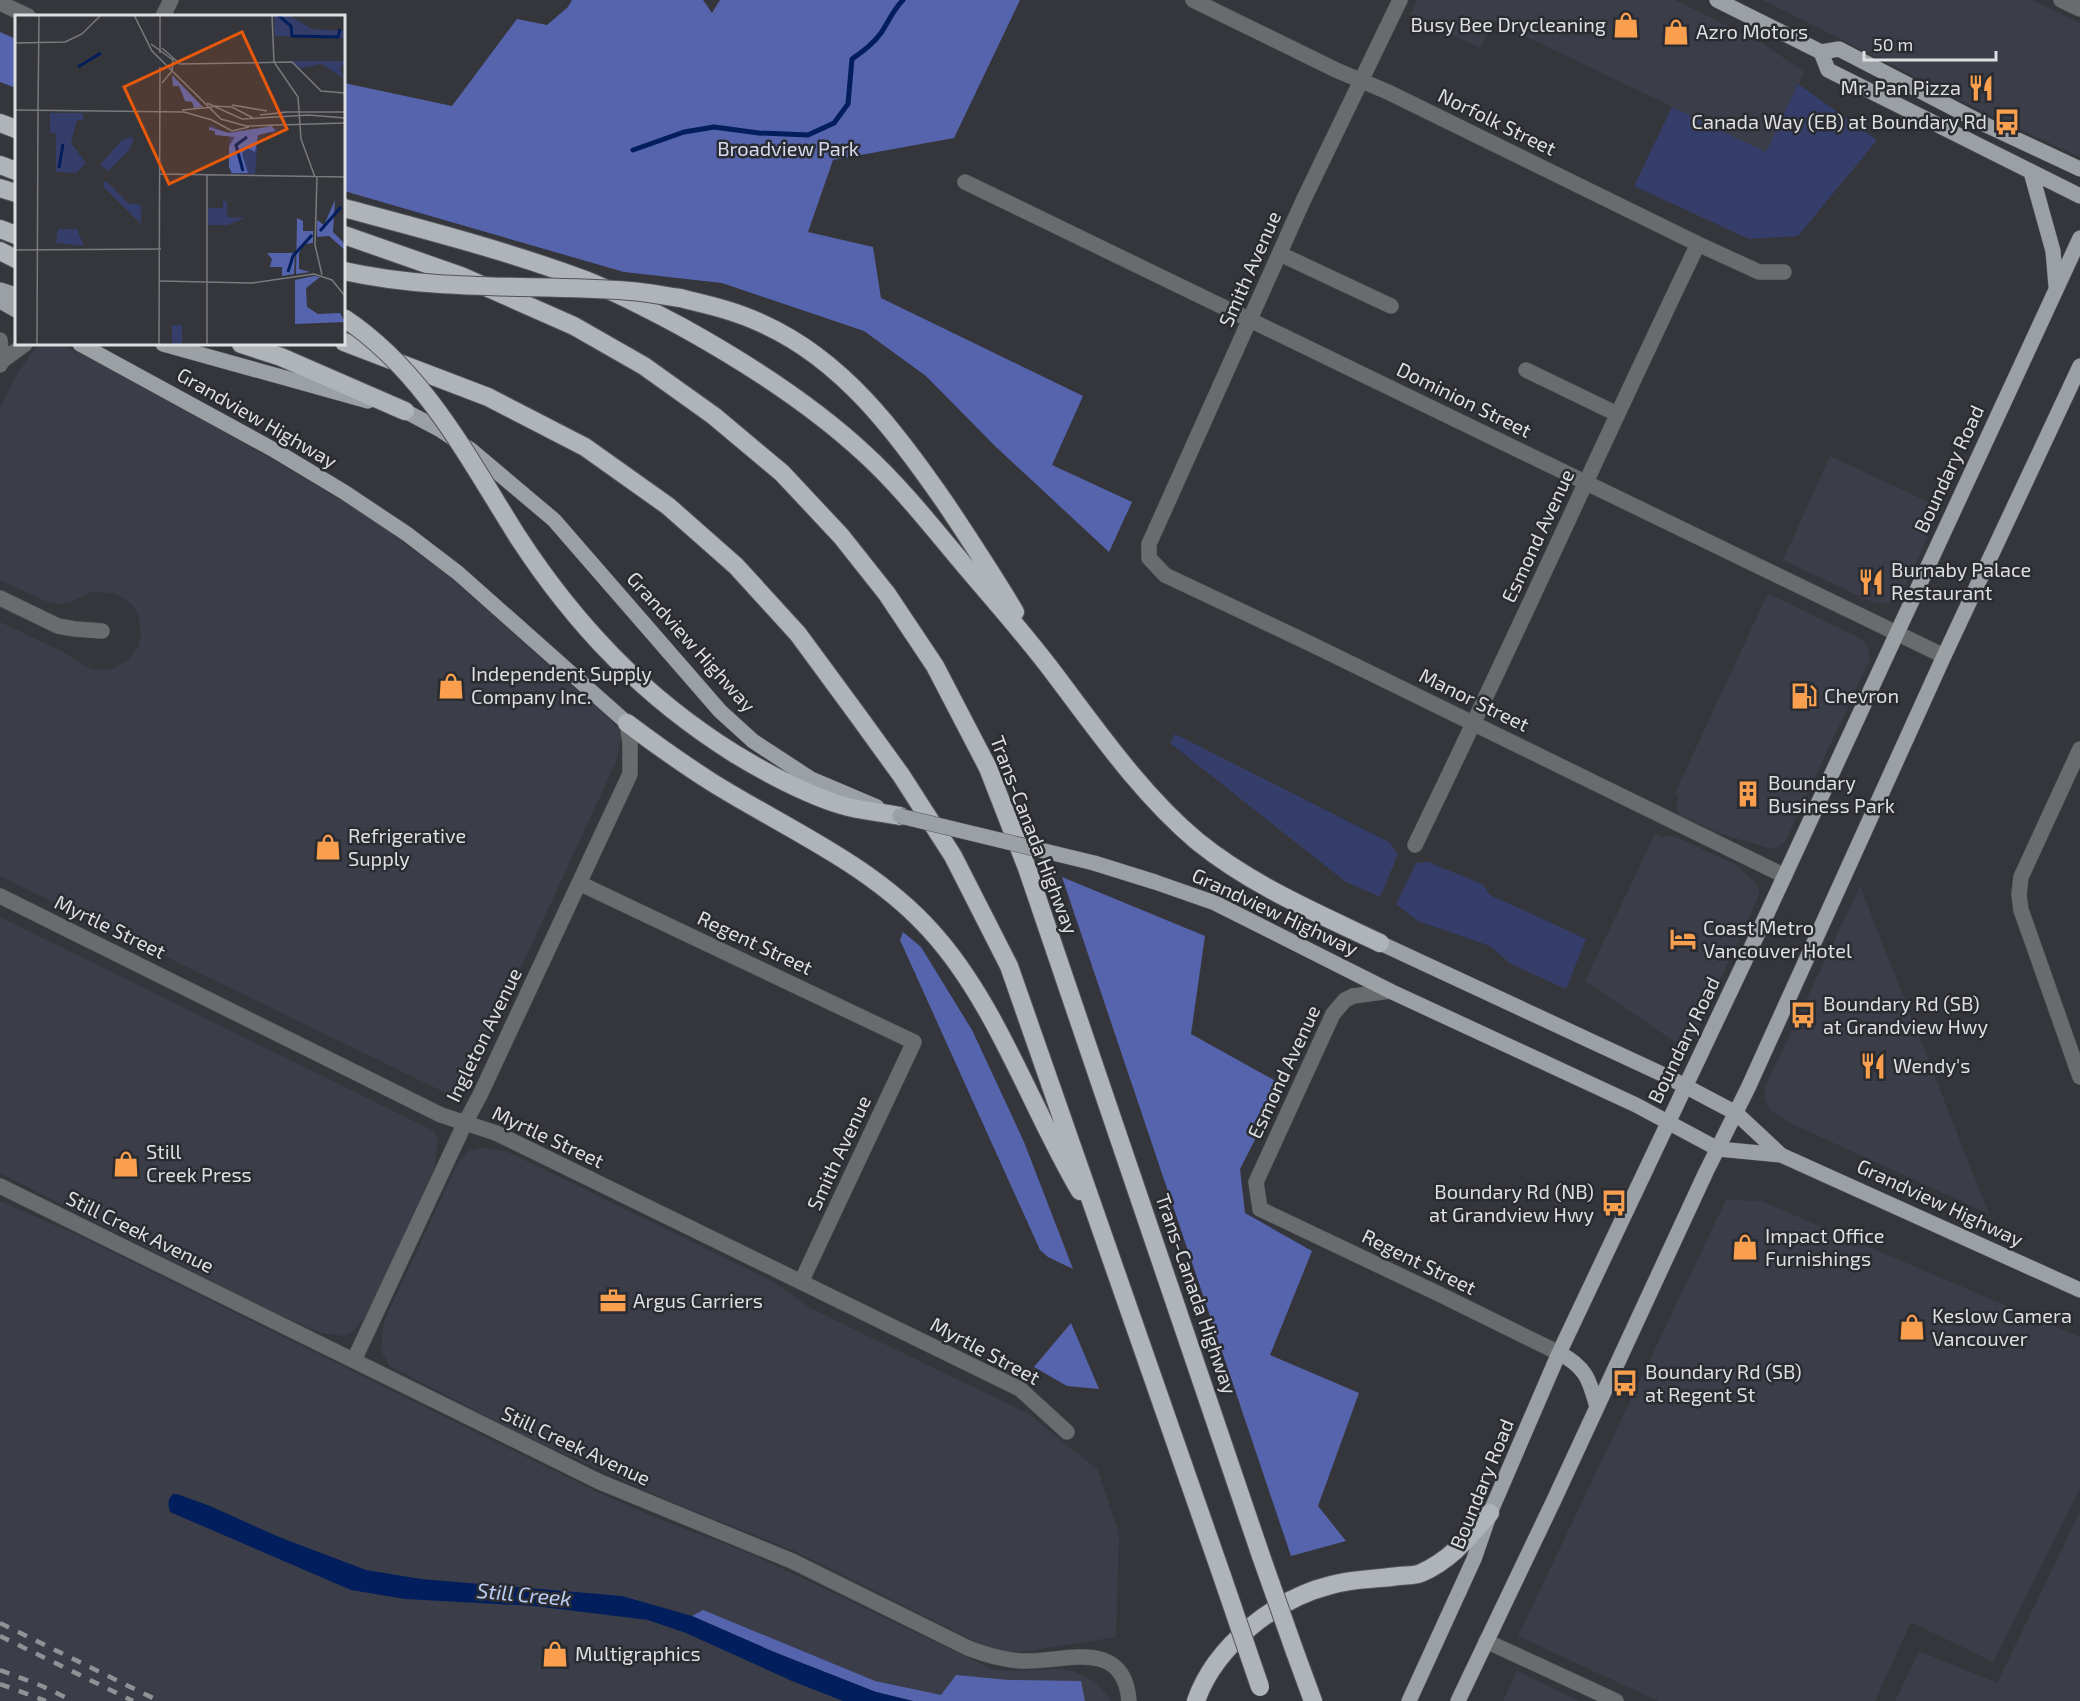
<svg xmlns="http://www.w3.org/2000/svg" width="2080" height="1701" font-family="'Exo 2',sans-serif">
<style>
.built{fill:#3b3e49}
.green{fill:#353e6a}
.forest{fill:#5664ad}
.water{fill:#031e5c}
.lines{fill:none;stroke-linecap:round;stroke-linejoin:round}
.stream{stroke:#031e5c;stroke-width:5}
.minor-casing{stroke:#535459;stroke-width:16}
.major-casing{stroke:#535459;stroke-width:16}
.highway-casing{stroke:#535459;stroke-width:20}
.minor{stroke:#696c6e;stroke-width:15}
.major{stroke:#9ba0a4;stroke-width:15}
.highway{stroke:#afb4b9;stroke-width:18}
.rail{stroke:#919296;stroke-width:4.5;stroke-dasharray:10 10;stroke-linecap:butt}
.major-bridge-casing{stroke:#535459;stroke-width:16;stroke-linecap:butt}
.highway-bridge-casing{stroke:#535459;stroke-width:20;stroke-linecap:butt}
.major-bridge{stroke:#9ba0a4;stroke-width:15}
.highway-bridge{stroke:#afb4b9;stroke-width:18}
.labels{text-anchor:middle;stroke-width:5;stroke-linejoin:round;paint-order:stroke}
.poi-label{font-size:20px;fill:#dedfe2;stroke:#2b2c31;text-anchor:start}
.street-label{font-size:20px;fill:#dedfe2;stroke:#2b2c31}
.park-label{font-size:20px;fill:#d5dbef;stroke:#2b2c31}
.water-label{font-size:21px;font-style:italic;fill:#b9cdf4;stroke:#2b2c31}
.inset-river{fill:none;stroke:#031e5c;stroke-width:3}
.inset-road{fill:none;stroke:#797a7e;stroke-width:1.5}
.view{fill:#e8590c;fill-opacity:0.15;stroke:#e8590c;stroke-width:3}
.inset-edge{fill:none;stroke:#dedfe2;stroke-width:3}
</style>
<rect width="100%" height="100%" fill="#35363b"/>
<path class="built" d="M1417 0H1675L1762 43 1804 72 1766 152 1494 21 1480 48 1410 15Z
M1763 0H2032L2080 23V157L1994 117Z
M41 344H61L145 387 313 483 373 520 445 573 618 727 622 737 615 764 467 1085 458 1093H446L0 876V622L63 652 86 667 97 670 112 669 128 660 138 647 141 636 139 617 134 607 129 602 114 593 91 592 69 603 57 604 45 601 0 580V409L14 379 32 352Z
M1830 456 1941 508 1902 593 1892 602 1881 604 1872 602 1783 560Z
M1768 593 1863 640 1868 648 1870 659 1785 842 1778 847 1769 848 1721 834 1680 815 1676 807 1679 796 1675 793Z
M1655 834 1661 837 1674 836 1736 865 1757 884 1759 889 1758 898 1694 1036 1689 1044 1684 1048 1585 981Z
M1860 886 1989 1214 1790 1123 1771 1111 1765 1100V1087Z
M0 917 434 1131 438 1141 434 1169 368 1314 353 1331 344 1336 321 1333 271 1311 0 1173Z
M482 1147 508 1152 772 1281 808 1307 1027 1413 1098 1470 1119 1534 1116 1637 1029 1651 1004 1652 987 1647 792 1550 674 1503 521 1434 390 1366 381 1351 384 1321 459 1161 469 1151Z
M1726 1200 1761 1201 2080 1337V1488L1993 1662 1911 1622 1875 1701H1658L1518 1636Z
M0 1201 86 1239 593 1490 659 1519 749 1553 992 1669 1010 1671 1057 1669 1073 1671 1096 1682 1111 1701H0Z
M2080 1512V1701H1895L1919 1651 1997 1683Z
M1517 1671 1579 1701H1503Z"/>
<path class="green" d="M1798 84 1877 140 1798 236 1749 239 1634 186 1672 107 1766 152Z
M1175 734 1389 842 1398 854 1381 895 1378 896 1346 882 1170 743Z
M1428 862 1482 884 1490 895 1586 939 1566 989 1511 964 1490 946 1418 921 1396 904 1416 863Z"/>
<path class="forest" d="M572 0H703L712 13 720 0H1020L954 138 833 160 808 232 873 247 881 298 1083 396 1052 465 1132 502 1109 552 995 446 926 376 864 331 722 283 624 272 344 191V83L452 106 517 19 547 25 568 7Z
M0 32 16 39V88L0 82Z
M1062 877 1205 936 1191 1034 1283 1085 1240 1169 1245 1213 1312 1251 1270 1355 1359 1393 1318 1506 1346 1541 1291 1556Z
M903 932 921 947 972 1030 1024 1142 1073 1269 1048 1257 1040 1250 900 940Z
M1071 1323 1099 1389 1067 1386 1034 1367Z
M703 1610 875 1681 941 1695 956 1675 1009 1680 1081 1681 1085 1701H913L876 1692 774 1652 692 1616Z"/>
<path class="water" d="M173 1494H177L210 1506 279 1537 366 1570 421 1579 622 1596 692 1616 774 1652 876 1692 913 1701H843L792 1681 686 1633 648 1620 534 1606 405 1599 351 1590 170 1512C168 1505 167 1500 173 1494Z"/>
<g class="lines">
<path class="stream" d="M633 150 684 132 714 127 759 133 808 135 834 123 848 104 852 59C863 51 873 44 881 33 889 21 893 10 903 0"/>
<g class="minor-casing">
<path id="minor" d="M1193 0 1336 70 1388 92 1698 244 1759 272H1784
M1400 0 1303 201 1149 544V558L1165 575 1311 644 1785 876
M2061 0 2080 9
M0 3 28 16
M163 16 171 0
M965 182 1944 656
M1280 254 1391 306
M0 340 2 361
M0 365 2 361 25 344
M1526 370 1617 414
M0 598 58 626 75 629 102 631
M2080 749 2021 877 2019 895 2021 910 2080 1077
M1415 845C1512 646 1602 444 1698 244
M579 883 914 1042 801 1282
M0 896 441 1115 496 1133 1020 1389 1067 1432
M1390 991 1353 996 1345 1000 1333 1014 1256 1182 1260 1209 1439 1294 1559 1353
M0 1186 600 1482 792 1561 968 1648C986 1655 1003 1660 1022 1661 1063 1663 1124 1636 1129 1701
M354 1360 465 1123 480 1095 630 774V743L627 723
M1486 1641 1616 1701"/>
</g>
<g class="major-casing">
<path id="major" d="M1717 0 1821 52 1839 49 1986 125 2080 169
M1821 52 1828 70 2080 196
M2031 172 2053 251 2056 286
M0 290 16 295
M0 301 16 310
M80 344 274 450 344 492 407 534 458 573 627 723
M163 344 368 401
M394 408 405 411 439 429 471 450 554 520 720 711 753 741 811 779 877 807
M1094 863 1155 882 1215 903 1390 991 1636 1105 1718 1149 1781 1155
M1380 943 1664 1075 1736 1113 1781 1155 2080 1290
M1559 1353C1586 1367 1589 1379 1597 1407
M1409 1701 1474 1559 1490 1513 1559 1353 1759 931 2080 238
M1458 1701 1554 1500 1706 1172 1748 1088 1944 656 2080 366"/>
</g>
<g class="highway-casing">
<path id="highway" d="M0 123 16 129
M0 165 16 171
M0 188 16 193
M344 208C426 230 508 251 588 281 620 294 652 311 682 327 747 363 810 403 865 454 902 488 933 528 965 566 995 601 1025 635 1053 672 1097 730 1141 794 1197 841 1251 885 1317 913 1380 943
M0 229 16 235
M344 235 461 276 574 326 644 366 714 416 782 473 841 536 887 594 935 666 988 768 1027 868 1261 1556
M0 251 16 259
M680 298C709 305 736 311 763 324 843 360 897 433 946 504 970 540 993 575 1015 612
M344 342 488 397 585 447 668 506 736 566 798 634 859 717 901 775 953 856 1009 966 1222 1576
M241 344 281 357 405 411
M518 537C576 626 644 697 735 754 768 774 803 793 841 805 860 811 880 812 900 816
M627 723C655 744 683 764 713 783 787 829 872 865 931 931 996 1002 1031 1108 1080 1191
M1295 1652 1313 1701
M1196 1701C1215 1646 1275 1599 1331 1585 1352 1579 1377 1579 1399 1576 1406 1575 1415 1576 1421 1573 1451 1560 1469 1537 1490 1513"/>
</g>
<use href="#minor" class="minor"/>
<use href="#major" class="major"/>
<use href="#highway" class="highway"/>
<path class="rail" d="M0 1623 159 1701
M0 1636 133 1701
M0 1670 42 1686 73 1701
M0 1684 46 1701"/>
<g class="major-bridge-casing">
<path id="major-bridge" d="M900 816 1094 863"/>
</g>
<g class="highway-bridge-casing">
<path id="highway-bridge" d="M344 271C437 292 535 284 630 291 647 292 664 296 680 298
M344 318C424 371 468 458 518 537
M1261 1556 1295 1652
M1222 1576 1260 1687"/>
</g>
<use href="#major-bridge" class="major-bridge"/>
<use href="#highway-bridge" class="highway-bridge"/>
</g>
<defs>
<g id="shop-bare" transform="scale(2.07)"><path d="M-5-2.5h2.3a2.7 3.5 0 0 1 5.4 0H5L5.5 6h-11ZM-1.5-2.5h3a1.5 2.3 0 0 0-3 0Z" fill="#fa9f4e" stroke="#2b2c31" stroke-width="2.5" paint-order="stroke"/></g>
<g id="restaurant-bare" transform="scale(2.07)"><path d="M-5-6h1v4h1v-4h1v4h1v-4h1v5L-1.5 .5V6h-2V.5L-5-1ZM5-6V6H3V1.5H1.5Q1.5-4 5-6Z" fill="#fa9f4e" stroke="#2b2c31" stroke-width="2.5" paint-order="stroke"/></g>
<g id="bus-bare" transform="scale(2.07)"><path d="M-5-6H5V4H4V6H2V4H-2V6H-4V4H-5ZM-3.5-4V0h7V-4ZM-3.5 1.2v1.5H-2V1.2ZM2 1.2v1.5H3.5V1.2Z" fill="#fa9f4e" stroke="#2b2c31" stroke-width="2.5" paint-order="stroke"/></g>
<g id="fuel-bare" transform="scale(2.07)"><path d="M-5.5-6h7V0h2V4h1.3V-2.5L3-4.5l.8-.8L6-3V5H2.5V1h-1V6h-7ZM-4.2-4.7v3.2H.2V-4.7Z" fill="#fa9f4e" stroke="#2b2c31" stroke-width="2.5" paint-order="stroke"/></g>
<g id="building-bare" transform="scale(2.07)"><path d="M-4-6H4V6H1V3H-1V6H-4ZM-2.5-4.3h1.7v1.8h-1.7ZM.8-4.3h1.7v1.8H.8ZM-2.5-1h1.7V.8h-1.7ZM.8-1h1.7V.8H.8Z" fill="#fa9f4e" stroke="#2b2c31" stroke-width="2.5" paint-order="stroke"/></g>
<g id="hotel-bare" transform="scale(2.07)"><path d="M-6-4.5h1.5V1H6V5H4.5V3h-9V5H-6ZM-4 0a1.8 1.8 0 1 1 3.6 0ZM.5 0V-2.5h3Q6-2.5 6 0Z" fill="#fa9f4e" stroke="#2b2c31" stroke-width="2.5" paint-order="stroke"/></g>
<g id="office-bare" transform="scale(2.07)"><path d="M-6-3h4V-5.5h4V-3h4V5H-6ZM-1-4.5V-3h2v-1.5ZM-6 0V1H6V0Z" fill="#fa9f4e" stroke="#2b2c31" stroke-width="2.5" paint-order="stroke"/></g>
</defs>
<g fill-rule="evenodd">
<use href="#shop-bare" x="1626" y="25"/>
<use href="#shop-bare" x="1676" y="32"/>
<use href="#restaurant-bare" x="1981" y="88"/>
<use href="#bus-bare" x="2007" y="122"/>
<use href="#restaurant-bare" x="1871" y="582"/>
<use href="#shop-bare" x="451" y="686"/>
<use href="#fuel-bare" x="1804" y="696"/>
<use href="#building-bare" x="1748" y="794"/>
<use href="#shop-bare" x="328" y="847"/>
<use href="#hotel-bare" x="1683" y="939"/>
<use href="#bus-bare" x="1803" y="1015"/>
<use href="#restaurant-bare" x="1873" y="1066"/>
<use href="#shop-bare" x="126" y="1164"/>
<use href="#bus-bare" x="1614" y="1203"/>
<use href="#shop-bare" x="1745" y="1247"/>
<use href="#office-bare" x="613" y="1301"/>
<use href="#shop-bare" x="1912" y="1327"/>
<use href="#bus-bare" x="1625" y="1383"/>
<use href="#shop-bare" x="555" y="1654"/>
</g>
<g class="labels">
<g class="poi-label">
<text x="1606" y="32" text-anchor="end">Busy Bee Drycleaning</text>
<text x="1696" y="39">Azro Motors</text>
<text x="1961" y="95" text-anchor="end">Mr. Pan Pizza</text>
<text x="1987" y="129" text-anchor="end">Canada Way (EB) at Boundary Rd</text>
<text x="1891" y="577">Burnaby Palace<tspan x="1891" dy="23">Restaurant</tspan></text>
<text x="471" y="681">Independent Supply<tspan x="471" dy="23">Company Inc.</tspan></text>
<text x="1824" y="703">Chevron</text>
<text x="1768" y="790">Boundary<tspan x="1768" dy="23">Business Park</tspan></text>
<text x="348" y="843">Refrigerative<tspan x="348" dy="23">Supply</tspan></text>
<text x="1703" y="935">Coast Metro<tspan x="1703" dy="23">Vancouver Hotel</tspan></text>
<text x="1823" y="1011">Boundary Rd (SB)<tspan x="1823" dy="23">at Grandview Hwy</tspan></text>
<text x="1893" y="1073">Wendy's</text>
<text x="146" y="1159">Still<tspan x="146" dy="23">Creek Press</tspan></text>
<text x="1594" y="1199" text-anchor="end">Boundary Rd (NB)<tspan x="1594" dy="23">at Grandview Hwy</tspan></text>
<text x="1765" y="1243">Impact Office<tspan x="1765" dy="23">Furnishings</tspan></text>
<text x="633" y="1308">Argus Carriers</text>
<text x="1932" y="1323">Keslow Camera<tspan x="1932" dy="23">Vancouver</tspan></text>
<text x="1645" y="1379">Boundary Rd (SB)<tspan x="1645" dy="23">at Regent St</tspan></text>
<text x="575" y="1661">Multigraphics</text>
</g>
<g class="street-label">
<text transform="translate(1497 122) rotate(26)" y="7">Norfolk Street</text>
<text transform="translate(1250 269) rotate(-66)" y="7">Smith Avenue</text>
<text transform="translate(1464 400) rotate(26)" y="7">Dominion Street</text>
<text transform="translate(257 418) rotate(30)" y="7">Grandview Highway</text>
<text transform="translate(1949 469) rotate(-65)" y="7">Boundary Road</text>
<text transform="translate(1538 536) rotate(-65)" y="7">Esmond Avenue</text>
<text transform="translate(691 642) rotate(48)" y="7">Grandview Highway</text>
<text transform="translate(1474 700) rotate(26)" y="7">Manor Street</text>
<text transform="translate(1034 835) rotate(69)" y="7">Trans-Canada Highway</text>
<text transform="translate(1275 912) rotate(25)" y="7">Grandview Highway</text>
<text transform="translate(110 927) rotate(26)" y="7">Myrtle Street</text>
<text transform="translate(755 943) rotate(25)" y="7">Regent Street</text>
<text transform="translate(484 1035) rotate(-64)" y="7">Ingleton Avenue</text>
<text transform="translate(1684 1040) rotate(-64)" y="7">Boundary Road</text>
<text transform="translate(1284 1072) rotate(-65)" y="7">Esmond Avenue</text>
<text transform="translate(548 1137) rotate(25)" y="7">Myrtle Street</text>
<text transform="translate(839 1153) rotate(-65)" y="7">Smith Avenue</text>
<text transform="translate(1940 1203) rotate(25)" y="7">Grandview Highway</text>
<text transform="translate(140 1232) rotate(26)" y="7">Still Creek Avenue</text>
<text transform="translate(1419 1262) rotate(26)" y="7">Regent Street</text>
<text transform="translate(1196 1294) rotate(71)" y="7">Trans-Canada Highway</text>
<text transform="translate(985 1351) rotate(28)" y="7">Myrtle Street</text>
<text transform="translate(576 1446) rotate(25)" y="7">Still Creek Avenue</text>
<text transform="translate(1482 1484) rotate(-68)" y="7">Boundary Road</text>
</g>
<g class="park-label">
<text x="788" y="156">Broadview Park</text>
</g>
<g class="water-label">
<text transform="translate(524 1595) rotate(5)" y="7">Still Creek</text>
</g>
</g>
<g transform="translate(15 15)">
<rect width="330" height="330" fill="#35363b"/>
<path d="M259 0H274L297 14 330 16V23L260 21ZM273 46H330L325 54 330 64 307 49 286 53ZM35 98H68V105H62L56 128 71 148 61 158 41 157V118H35ZM195 110 209 117 262 113 261 117 243 120 240 159H216L214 120H200ZM115 122 119 124 114 135 93 156 85 150 106 126ZM92 167 113 188 126 190V209L88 171 89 166ZM208 186H212V202L230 203 213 210H193V193H208ZM43 214H62L69 231 41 228ZM157 310H167V330H157Z" fill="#353e6a"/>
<path d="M157 60 188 92 179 93 177 87 170 86 164 71H158ZM257 111 260 116 243 120 240 137 231 132 227 139 233 158H217L214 152V131L220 122 200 120V116L194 115V112L214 118ZM320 185 318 217 330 229V235L314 221 302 222V205L309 210ZM282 203 288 206V216H298V228L289 229 284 238V254L295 257 281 259ZM252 238H280L279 259 267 261V252H255L257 244ZM299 261 305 262 291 273 292 292 303 299 325 298 330 307 280 309V265Z" fill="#5664ad"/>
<path class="inset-river" d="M263 0 276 11 277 21 323 22 325 14M63 52 86 38M44 153 48 129M228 156 221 130 232 122M305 216 326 192M273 257 278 241 297 220"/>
<path class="inset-road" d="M119 0 137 36 206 104 231 111 330 108M145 0V38M257 0 259 47 283 82 286 124 300 162M0 28 50 27 67 19 86 0M136 29 158 45 157 56 147 68M147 33 165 49 277 47 306 76 330 78M192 88 227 104 294 100 330 103M217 90 252 96M199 91 217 92 238 103M0 95 169 97M167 95 198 92M23 97 24 0M169 97 197 105M268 97H330M245 100 272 97M195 104 217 116 234 112M144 159 330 162M302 162 300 230 307 260M0 235 146 234M145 266 237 268 299 259 317 265 330 281M22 330 23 97M144 330 145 52M192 330V160"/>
<path class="view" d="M227 17 272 114 154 169 109 72Z"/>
<rect width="330" height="330" class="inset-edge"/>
</g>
<path d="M1864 51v9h132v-9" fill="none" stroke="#dedfe2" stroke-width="3"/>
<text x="1873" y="51" font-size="18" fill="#dedfe2" stroke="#2b2c31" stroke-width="4.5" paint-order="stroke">50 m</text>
</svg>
